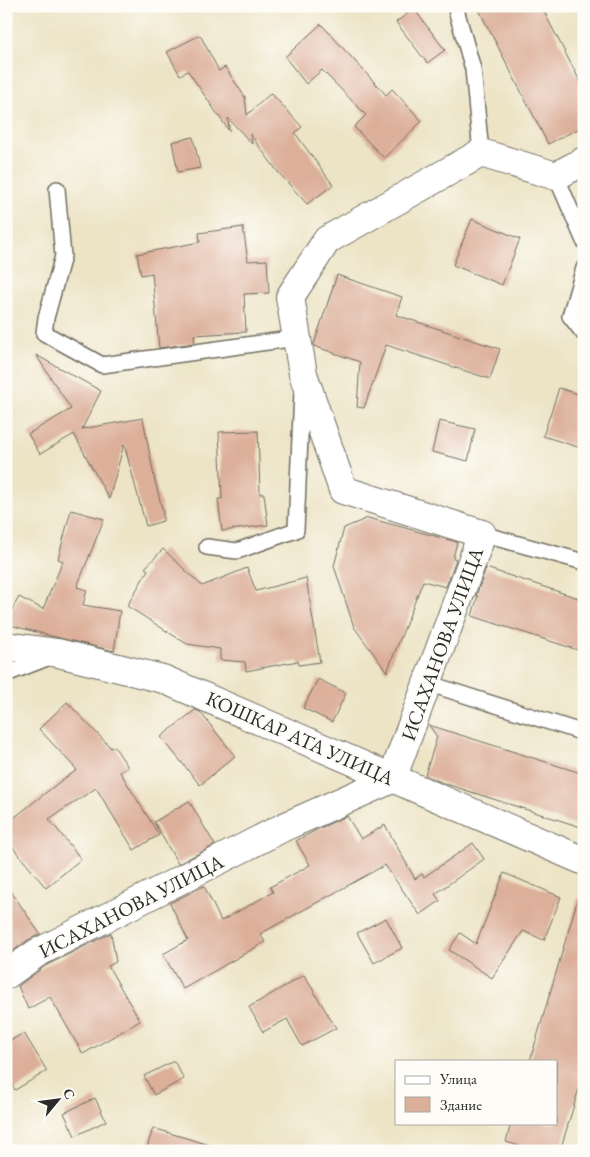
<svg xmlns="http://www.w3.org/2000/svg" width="590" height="1157" font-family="'EB Garamond',serif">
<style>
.building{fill:#dcaf99}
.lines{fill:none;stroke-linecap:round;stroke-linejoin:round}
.lane-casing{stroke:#6f6c61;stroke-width:18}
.street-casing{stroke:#6f6c61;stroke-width:30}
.lane{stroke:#fff;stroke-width:15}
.street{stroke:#fff;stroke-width:28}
.labels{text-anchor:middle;stroke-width:4.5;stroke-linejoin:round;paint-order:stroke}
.street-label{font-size:20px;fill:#2b2b2b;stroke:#fdfcf7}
</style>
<rect width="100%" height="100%" fill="#fdfcf7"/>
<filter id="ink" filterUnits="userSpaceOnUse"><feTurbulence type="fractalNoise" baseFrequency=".02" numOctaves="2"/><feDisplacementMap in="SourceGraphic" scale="10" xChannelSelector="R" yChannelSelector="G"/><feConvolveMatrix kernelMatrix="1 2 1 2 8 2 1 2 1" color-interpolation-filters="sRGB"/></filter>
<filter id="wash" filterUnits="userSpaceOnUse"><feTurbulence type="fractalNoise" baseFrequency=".0096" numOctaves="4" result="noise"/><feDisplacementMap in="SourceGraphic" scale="20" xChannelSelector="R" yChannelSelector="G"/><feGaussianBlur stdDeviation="1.12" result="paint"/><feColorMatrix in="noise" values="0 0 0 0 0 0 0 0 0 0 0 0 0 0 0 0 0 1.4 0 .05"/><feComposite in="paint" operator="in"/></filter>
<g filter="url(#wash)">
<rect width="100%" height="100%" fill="#ede4c6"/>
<g id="blocks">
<path class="building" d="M477 6H541L584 89V126L548 144Z
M414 9 445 50 427 63 396 22Z
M321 24 386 95 392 89 422 121 384 158 354 127 366 115 322 70 306 84 285 57Z
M200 35 219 71 225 67 245 97 247 115 271 93 302 127 295 133 333 185 307 204 278 172 250 134 252 144 228 118 229 131 188 71 180 75 167 52Z
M193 137 200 168 178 172 172 142Z
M472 219 520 239 502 285 453 265Z
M243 227 248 261 267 260 269 293 244 294 246 332 194 335 195 343 159 348 152 273 141 275 137 254 200 242 199 233Z
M337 275 402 297 396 315 500 349 490 379 386 345 364 408 357 407 360 362 314 346V344Z
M36 355 101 391 82 429 143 418 154 477 163 512V521L146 526 124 444 109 499 74 434 40 454 28 434 71 409Z
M559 388 584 396V449L543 436Z
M439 421 475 429 468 461 432 452Z
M258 431 260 494H264L268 525 222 531 218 499H222L219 432Z
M71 510 104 519 77 587 87 590 83 605 120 611 114 651 55 637 6 624V621L19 597 43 609 63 561 58 559Z
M368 518 457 542 453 558 456 559 446 587 423 581 387 672 354 627 334 566 344 528Z
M163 549 202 586 247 568 256 591 306 578 320 662 299 665 298 661 246 671 245 662 220 660V649L187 644 127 606 148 570 145 568Z
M486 568 584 600V652L472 616 478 596H476Z
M318 679 346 693 332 722 303 708Z
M67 702 111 748 114 746 128 767 120 772 159 835 134 850 96 788 49 819 81 859 46 888 6 839V824L62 780 77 770 39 729Z
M195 710 200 712 235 756 200 785 161 737Z
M429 725 584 774V828L443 783 425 775 437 737Z
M189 801 215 845 178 864 154 822Z
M347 816 361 839 385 825 415 879 422 874 424 877 473 843 484 859 435 894 440 901 420 915 385 865 260 934 265 942 183 989 163 954 188 940 170 903 204 886 221 921 273 892 270 887 310 865 296 841 318 829Z
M504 873 561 897 544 940 523 931 492 978 449 950 460 933 476 944Z
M6 884 40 934 28 940 6 956Z
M578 898 584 899V1072L560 1151H535L506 1142 511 1123H556V1061H530Z
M386 918 402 948 374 963 357 933Z
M111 933 116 962 108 966 140 1021 83 1054 50 997 28 1009 18 986 45 966Z
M304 975 336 1028 302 1046 287 1019 263 1032 249 1007Z
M24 1033 47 1071 15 1090 6 1075V1043Z
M174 1061 184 1079 154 1095 144 1076Z
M95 1098 106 1121 75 1136 64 1113Z
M153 1128 212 1146 211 1151H146Z"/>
</g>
</g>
<g filter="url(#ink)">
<use href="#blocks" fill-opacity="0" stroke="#6f6c61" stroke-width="1"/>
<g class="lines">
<g class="lane-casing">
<path id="lane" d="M455 6 473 69 481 153
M556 176 584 241
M57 189 63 256 46 318 44 333 102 365 297 338
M584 268 570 316 584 334
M482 534 584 562
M207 547 237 551 296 530 302 391
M6 674 52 656
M427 683 584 733"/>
</g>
<g class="street-casing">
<path id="street" d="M6 646 58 653 163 679 584 861
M6 975 37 953 284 827 392 779 482 534 343 490 303 374 290 297 327 240 481 153 556 176 584 161"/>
</g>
<use href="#lane" class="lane"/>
<use href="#street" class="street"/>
</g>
</g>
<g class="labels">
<g class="street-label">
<text transform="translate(442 644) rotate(-70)" y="7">ИСАХАНОВА УЛИЦА</text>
<text transform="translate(300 738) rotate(24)" y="7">КОШКАР АТА УЛИЦА</text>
<text transform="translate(131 906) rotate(-27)" y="7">ИСАХАНОВА УЛИЦА</text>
</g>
</g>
<rect width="590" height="1157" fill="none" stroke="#fdfcf7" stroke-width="25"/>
<rect x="395" y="1060" width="162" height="65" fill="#fdfcf7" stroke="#a9a8a5"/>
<rect x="405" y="1076" width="25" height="8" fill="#ffffff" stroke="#a9a8a5"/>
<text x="440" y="1084" font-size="15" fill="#2b2b2b">Улица</text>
<rect x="405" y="1097" width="25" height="15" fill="#dcaf99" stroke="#a9a8a5"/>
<text x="440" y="1110" font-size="15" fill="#2b2b2b">Здание</text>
<g transform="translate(58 1100) rotate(61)" stroke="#fdfcf7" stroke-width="4" paint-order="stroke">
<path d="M0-4L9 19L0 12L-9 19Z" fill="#2b2b2b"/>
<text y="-8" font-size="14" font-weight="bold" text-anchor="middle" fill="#2b2b2b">С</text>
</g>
</svg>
